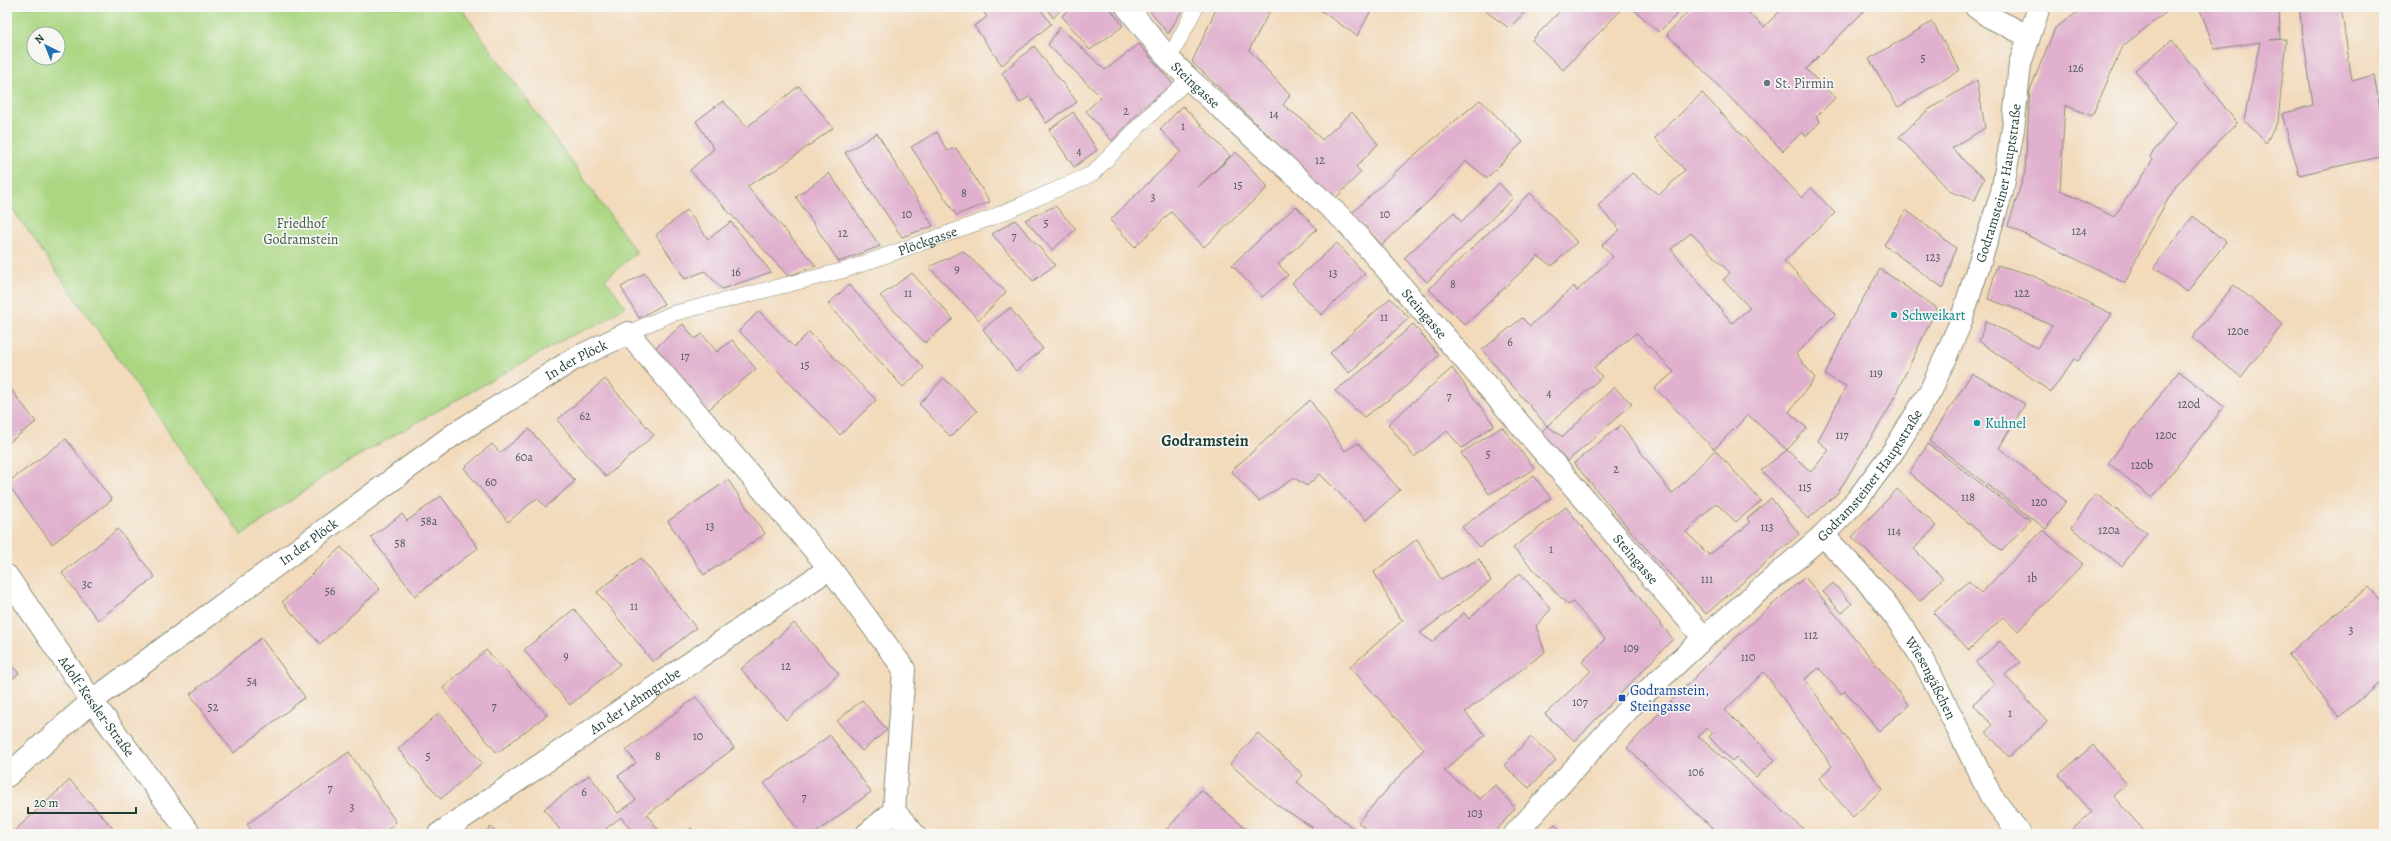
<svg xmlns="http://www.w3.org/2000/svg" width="2391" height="841" font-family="Alegreya,serif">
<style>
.green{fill:#abd783;stroke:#658a5c;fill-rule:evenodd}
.building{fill:#e0b0ce;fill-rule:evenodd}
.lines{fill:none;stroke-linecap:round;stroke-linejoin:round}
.lane-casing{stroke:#888c78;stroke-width:16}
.street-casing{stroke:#888c78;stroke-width:24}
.secondary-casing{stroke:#888c78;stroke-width:24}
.lane{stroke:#fff;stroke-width:15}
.street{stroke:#fff;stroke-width:22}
.secondary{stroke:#fff;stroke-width:22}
.worship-dot{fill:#6b7280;stroke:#f6f6f2;stroke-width:1.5}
.culture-dot{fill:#0f9aa8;stroke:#f6f6f2;stroke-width:1.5}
.transit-dot{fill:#1a4fb4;stroke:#f6f6f2;stroke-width:1.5}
.labels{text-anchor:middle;stroke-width:3.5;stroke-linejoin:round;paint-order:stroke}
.number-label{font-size:12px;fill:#4f5a5a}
.worship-label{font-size:14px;fill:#5b616d;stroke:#f6f6f2;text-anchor:start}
.street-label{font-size:14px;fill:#1f3d34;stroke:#f6f6f2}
.park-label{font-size:14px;fill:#3b5c44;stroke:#f6f6f2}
.culture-label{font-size:14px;fill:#0d838f;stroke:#f6f6f2;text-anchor:start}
.transit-label{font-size:14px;fill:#164399;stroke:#f6f6f2;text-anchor:start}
.quarter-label{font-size:16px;font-weight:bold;fill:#1f3d34;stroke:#f6f6f2}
</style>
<rect width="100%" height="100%" fill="#f6f6f2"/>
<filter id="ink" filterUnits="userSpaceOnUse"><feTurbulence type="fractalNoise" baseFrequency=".025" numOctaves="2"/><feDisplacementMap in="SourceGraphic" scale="8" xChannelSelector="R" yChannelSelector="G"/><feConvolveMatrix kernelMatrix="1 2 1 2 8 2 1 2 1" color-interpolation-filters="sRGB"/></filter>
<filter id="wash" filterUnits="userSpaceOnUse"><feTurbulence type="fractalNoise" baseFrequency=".012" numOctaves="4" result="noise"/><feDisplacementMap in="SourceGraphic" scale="16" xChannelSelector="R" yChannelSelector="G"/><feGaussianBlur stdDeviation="0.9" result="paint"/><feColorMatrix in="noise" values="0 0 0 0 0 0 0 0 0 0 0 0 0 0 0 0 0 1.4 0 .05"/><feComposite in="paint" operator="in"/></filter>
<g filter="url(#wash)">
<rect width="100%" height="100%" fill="#f2dabb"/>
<path class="green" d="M7 7H460L637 253 605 279 625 306 605 321 568 337 333 470 242 536 7 201ZM34 34H58V58H34Z"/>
<g id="blocks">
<path class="building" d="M980 7H1039L1051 24 1002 65 974 26 987 17Z
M1046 7H1063L1053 18Z
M1071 7H1083L1086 10 1091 7H1109L1123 26 1090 50 1062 16Z
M1147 7H1184L1168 34Z
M1217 7H1272L1249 50 1290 95 1283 105 1304 121 1322 140 1352 112 1378 144 1356 167 1361 172 1335 199 1192 62Z
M1316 7H1373L1357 36Z
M1480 7H1530L1509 28Z
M1564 7H1624L1563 70 1532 40Z
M1631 7H1684L1659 32Z
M1692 7H1743L1764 27 1784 7H1868L1806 69 1835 98 1816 117 1820 122 1806 136 1802 132 1783 151 1667 34Z
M2085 7H2173L2123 46 2092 116 2065 105 2060 190 2114 217 2153 160 2150 156 2176 123 2135 70 2172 40 2237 123 2177 184 2147 236 2125 283 2008 226 2025 172 2030 90 2055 28Z
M2199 7H2279L2280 39 2270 40 2286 39 2278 121 2266 143 2244 120 2260 42 2215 49Z
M2299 7H2341L2352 81 2374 75 2384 131V156L2299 175 2282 114 2313 105Z
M1932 22 1960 70 1898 107 1869 59Z
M1060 27 1105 70 1139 44 1173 84 1144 107 1112 141 1086 111 1101 97 1048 45Z
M1034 46 1077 102 1046 123 1030 96 1020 103 1002 73Z
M1977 80 1985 128 1952 148 1973 170 1984 178 1975 200 1951 192 1899 137 1928 110Z
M799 86 833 128 777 169 747 186 816 266 788 276 690 170 714 149 696 121 723 101 747 127Z
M1702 93 1802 198 1811 188 1835 213 1784 261 1836 314 1796 354 1815 378 1789 412 1807 428 1787 450 1748 415 1714 449 1655 388 1674 372 1636 333 1594 367 1602 377 1547 426 1482 350 1522 318 1530 326 1574 286 1577 291 1613 257 1602 245 1620 230 1598 206 1632 173 1659 195 1685 170 1655 138ZM1691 233 1730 273 1723 280 1750 308 1732 323 1671 249Z
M1480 100 1523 142 1487 178 1466 161 1435 195 1382 245 1352 213 1405 163Z
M1183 106 1230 156 1198 187 1236 152 1268 187 1204 247 1171 212 1135 247 1110 220 1181 151 1160 129Z
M1073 112 1097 150 1074 167 1049 130Z
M937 132 947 151 956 148 990 202 956 215 911 147Z
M877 133 933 226 902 237 845 153Z
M829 173 880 246 839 262 796 197Z
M1499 183 1513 198 1427 282 1404 258 1454 212 1461 222Z
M1530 193 1577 242 1552 266 1538 256 1465 325 1429 289Z
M1055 206 1076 229 1052 250 1025 220Z
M1296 206 1317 229 1278 264 1288 275 1262 297 1232 265Z
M687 210 708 239 731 222 771 272 722 289 705 271 685 279 656 235Z
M1906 210 1956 248 1943 288 1884 245Z
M2193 216 2226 242 2187 292 2154 267Z
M1015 220 1055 265 1033 281 992 234Z
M1337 243 1365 274 1321 315 1292 283Z
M963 251 1006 292 979 320 929 267Z
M1997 265 2029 274 2112 314 2078 361 2074 359 2051 392 1979 341 1986 321 2037 348 2052 326 2019 310 1988 299Z
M1880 269 1937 308 1888 410 1837 494 1808 519 1761 470 1787 450 1811 472 1829 450 1818 441 1846 386 1825 375 1850 321Z
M645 273 664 304 639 318 621 287Z
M912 273 953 319 925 343 880 296Z
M849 285 924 368 903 387 828 304Z
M2234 285 2283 324 2241 377 2192 338Z
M1390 298 1409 318 1349 373 1330 353Z
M1010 308 1043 349 1016 371 983 329Z
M759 311 794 347 809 332 876 400 840 435 739 331Z
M683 324 695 339 702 334 717 352 732 340 756 369 707 411 654 349Z
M1413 324 1439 355 1402 390 1364 417 1335 391 1366 367Z
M1452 368 1494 425 1462 448 1447 431 1414 457 1388 424Z
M2179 371 2224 407 2152 498 2108 463Z
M1972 373 2025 404 1999 448 2066 501 2046 529 1929 441Z
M944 378 977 411 951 437 919 404Z
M605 379 654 435 606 477 557 420Z
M7 384 36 422 7 444Z
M1614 387 1632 404 1568 461 1540 434 1547 426 1563 437Z
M1310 400 1345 451 1358 443 1400 490 1366 520 1320 474 1307 486 1294 478 1259 501 1231 471Z
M1621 425 1672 494 1715 450 1761 501 1736 522 1716 503 1686 532 1709 555 1750 523 1747 519 1771 498 1799 534 1706 614 1633 534 1574 463Z
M1502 427 1535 469 1489 494 1461 453Z
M529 429 575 481 546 507 537 498 508 522 464 468 492 444 500 453Z
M66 439 112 500 52 544 7 483Z
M1928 444 2030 520 2002 551 1909 473Z
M1534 476 1551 498 1479 547 1462 527Z
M728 480 765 534 704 575 668 521Z
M1897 489 1936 526 1914 549 1943 578 1920 601 1852 537Z
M2096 494 2147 533 2122 566 2071 528Z
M441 496 478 548 415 596 371 537 402 514 407 521Z
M1566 507 1673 639 1575 741 1545 714 1591 671 1582 662 1605 639 1573 602 1568 605 1513 548Z
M118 529 155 577 98 620 62 573Z
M2043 530 2083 564 2018 631 2003 617 1969 650 1933 613 1969 581 1981 593Z
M1417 539 1441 579 1479 559 1491 581 1420 633 1432 642 1464 613 1469 619 1520 573 1551 609 1536 626 1545 652 1465 712 1485 735 1444 771 1480 799 1495 785 1515 808 1494 834H1405L1402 832 1399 834H1372L1358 822 1424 749 1350 667 1403 620 1398 616 1374 572Z
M341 547 380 589 320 644 282 602Z
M641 558 696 628 653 662 597 592Z
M1805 577 1909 705 1879 731 1845 691 1841 694 1819 668 1805 679 1882 789 1853 817 1819 778 1832 766 1764 672 1725 710 1775 760 1756 777 1736 757 1732 761 1709 737 1713 733 1707 728 1698 736 1809 834H1732L1727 829 1719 834 1627 748 1665 707 1710 662 1758 617Z
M1833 583 1852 604 1842 613 1823 592Z
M2369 587 2384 605V680L2339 717 2288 654Z
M574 609 620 664 570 705 524 650Z
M794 623 839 674 786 720 741 669Z
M261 638 305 697 234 753 190 694Z
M2000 641 2020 662 2005 675 2047 722 2009 757 1986 732 1992 725 1973 704 1995 684 1976 662Z
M486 650 547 715 497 753 443 688Z
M7 661 19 673 7 684Z
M696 697 734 748 647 815 660 832 634 834 621 817 599 834H563L544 809 589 775 618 813 636 800 618 776 636 763 626 750Z
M862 700 887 730 862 751 837 721Z
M439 713 482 763 441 799 398 749Z
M1258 733 1303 775 1297 782 1360 834H1307L1312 827 1277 805 1230 764Z
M830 735 871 792 814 834H801L764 783Z
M1531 737 1556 760 1529 788 1504 765Z
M2093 745 2127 784 2113 796 2147 834H2067L2092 812 2059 775Z
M349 752 396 822 383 834H359L356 830 348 834H254L247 824Z
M70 780 118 834H11Z
M1201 790 1252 834H1163Z
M1554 824 1564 834H1544Z
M491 827 497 834H482Z
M691 828 696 834H685Z"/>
</g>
</g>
<g filter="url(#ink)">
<use href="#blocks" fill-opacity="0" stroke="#888c78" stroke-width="1"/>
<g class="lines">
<g class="lane-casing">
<g id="lane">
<path d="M1169 59 1196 7"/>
<path id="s1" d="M628 333 671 314 845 270 991 218 1092 174 1157 108 1189 79"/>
</g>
</g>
<g class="street-casing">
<g id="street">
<path id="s2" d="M1127 7 1169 59 1189 79 1346 222 1704 638"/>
<path id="s3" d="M1823 535 1872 587 1897 619 1924 661 1991 796 2020 834"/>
<path id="s4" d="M7 576 92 701 190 834"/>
<path id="s5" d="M7 776 92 701 453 435 574 359 628 333 830 568 904 669 894 811 914 834"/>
<path id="s6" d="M439 834 830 568"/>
<path d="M867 834 894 811"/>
</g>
</g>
<g class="secondary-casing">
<g id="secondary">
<path d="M1976 7 1990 17 2028 36"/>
<path id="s7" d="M1515 834 1632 705 1704 638 1823 535 1857 500 1894 450 1931 390 1960 324 2002 192 2013 129 2020 64 2039 7"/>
</g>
</g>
<use href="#lane" class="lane"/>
<use href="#street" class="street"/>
<use href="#secondary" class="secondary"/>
</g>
</g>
<circle class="worship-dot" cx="1767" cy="83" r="4"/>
<g class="culture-dot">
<circle cx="1894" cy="315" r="4"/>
<circle cx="1977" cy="423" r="4"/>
</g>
<rect class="transit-dot" x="1618" y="694" width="8" height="8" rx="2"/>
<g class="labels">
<g class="number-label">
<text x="1923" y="62">5</text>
<text x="2076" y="72">126</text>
<text x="1126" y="115">2</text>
<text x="1274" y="118">14</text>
<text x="1183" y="130">1</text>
<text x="1079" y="155">4</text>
<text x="1320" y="164">12</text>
<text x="1238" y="189">15</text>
<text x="964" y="197">8</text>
<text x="1153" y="201">3</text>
<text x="907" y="218">10</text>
<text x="1385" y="218">10</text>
<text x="1046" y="227">5</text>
<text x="2079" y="235">124</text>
<text x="843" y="237">12</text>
<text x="1014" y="240">7</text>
<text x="1933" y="261">123</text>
<text x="957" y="273">9</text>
<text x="736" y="276">16</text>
<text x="1333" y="277">13</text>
<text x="1453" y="288">8</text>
<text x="908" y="297">11</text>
<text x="2022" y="297">122</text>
<text x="1384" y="321">11</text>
<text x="2238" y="335">120e</text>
<text x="1510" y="346">6</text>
<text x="685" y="360">17</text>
<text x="805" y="369">15</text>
<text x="1876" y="377">119</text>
<text x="1549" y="397">4</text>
<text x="1449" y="400">7</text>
<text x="2189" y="408">120d</text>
<text x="585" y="420">62</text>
<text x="1842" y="439">117</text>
<text x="2166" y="439">120c</text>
<text x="1488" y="458">5</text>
<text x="524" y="461">60a</text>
<text x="2142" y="469">120b</text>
<text x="1616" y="473">2</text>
<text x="491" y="486">60</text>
<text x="1805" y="491">115</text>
<text x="1968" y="501">118</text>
<text x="2039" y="506">120</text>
<text x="429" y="525">58a</text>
<text x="710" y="530">13</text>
<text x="1767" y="531">113</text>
<text x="2109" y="534">120a</text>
<text x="1894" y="535">114</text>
<text x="400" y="547">58</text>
<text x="1551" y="553">1</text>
<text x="2032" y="582">1b</text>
<text x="1707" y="583">111</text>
<text x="87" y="588">3c</text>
<text x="330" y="595">56</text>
<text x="634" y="610">11</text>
<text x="2351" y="634">3</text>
<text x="1811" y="639">112</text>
<text x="1631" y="652">109</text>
<text x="566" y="660">9</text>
<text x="1748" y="661">110</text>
<text x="786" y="670">12</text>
<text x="252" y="685">54</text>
<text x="1580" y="706">107</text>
<text x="494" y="710">7</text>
<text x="213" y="711">52</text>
<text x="2010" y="717">1</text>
<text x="698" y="740">10</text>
<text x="428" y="760">5</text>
<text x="658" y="760">8</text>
<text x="1696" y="776">106</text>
<text x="330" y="792">7</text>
<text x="584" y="796">6</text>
<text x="804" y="801">7</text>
<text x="352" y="811">3</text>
<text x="1475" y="817">103</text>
</g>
<g class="worship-label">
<text x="1775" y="88">St. Pirmin</text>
</g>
<g class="street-label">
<text dy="5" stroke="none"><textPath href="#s2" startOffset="104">Steingasse</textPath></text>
<text dy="5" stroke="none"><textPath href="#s7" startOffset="830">Godramsteiner Hauptstraße</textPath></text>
<text dy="5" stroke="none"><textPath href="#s1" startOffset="314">Plöckgasse</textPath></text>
<text dy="5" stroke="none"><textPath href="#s2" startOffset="428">Steingasse</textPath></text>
<text dy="5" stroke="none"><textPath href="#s5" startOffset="706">In der Plöck</textPath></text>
<text dy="5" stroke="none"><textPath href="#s7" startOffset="506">Godramsteiner Hauptstraße</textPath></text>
<text dy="5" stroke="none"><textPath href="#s5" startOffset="382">In der Plöck</textPath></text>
<text dy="5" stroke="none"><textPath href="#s2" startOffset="752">Steingasse</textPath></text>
<text dy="5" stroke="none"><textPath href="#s3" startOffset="180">Wiesengäßchen</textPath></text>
<text dy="5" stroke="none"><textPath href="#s6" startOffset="237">An der Lehmgrube</textPath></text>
<text dy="5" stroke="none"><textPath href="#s4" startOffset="158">Adolf-Kessler-Straße</textPath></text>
</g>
<g class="park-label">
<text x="301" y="228">Friedhof<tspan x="301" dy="16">Godramstein</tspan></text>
</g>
<g class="culture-label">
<text x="1902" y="320">Schweikart</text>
<text x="1985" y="428">Kuhnel</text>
</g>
<g class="transit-label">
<text x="1630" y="695">Godramstein,<tspan x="1630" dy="16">Steingasse</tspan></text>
</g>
<g class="quarter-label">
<text x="1205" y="446">Godramstein</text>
</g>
</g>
<rect width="2391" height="841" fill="none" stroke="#f6f6f2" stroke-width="24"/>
<g transform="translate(46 46) rotate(317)"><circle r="19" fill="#f6f6f2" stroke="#a0aca6"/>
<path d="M0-3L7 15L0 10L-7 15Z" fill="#1f6fb2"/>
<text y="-6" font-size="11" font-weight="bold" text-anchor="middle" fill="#1f3d34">N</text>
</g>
<path d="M28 807v6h108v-6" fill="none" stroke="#1f3d34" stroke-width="2"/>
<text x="34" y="807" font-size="12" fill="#1f3d34" stroke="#f6f6f2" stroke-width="3" paint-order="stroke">20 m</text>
</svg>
